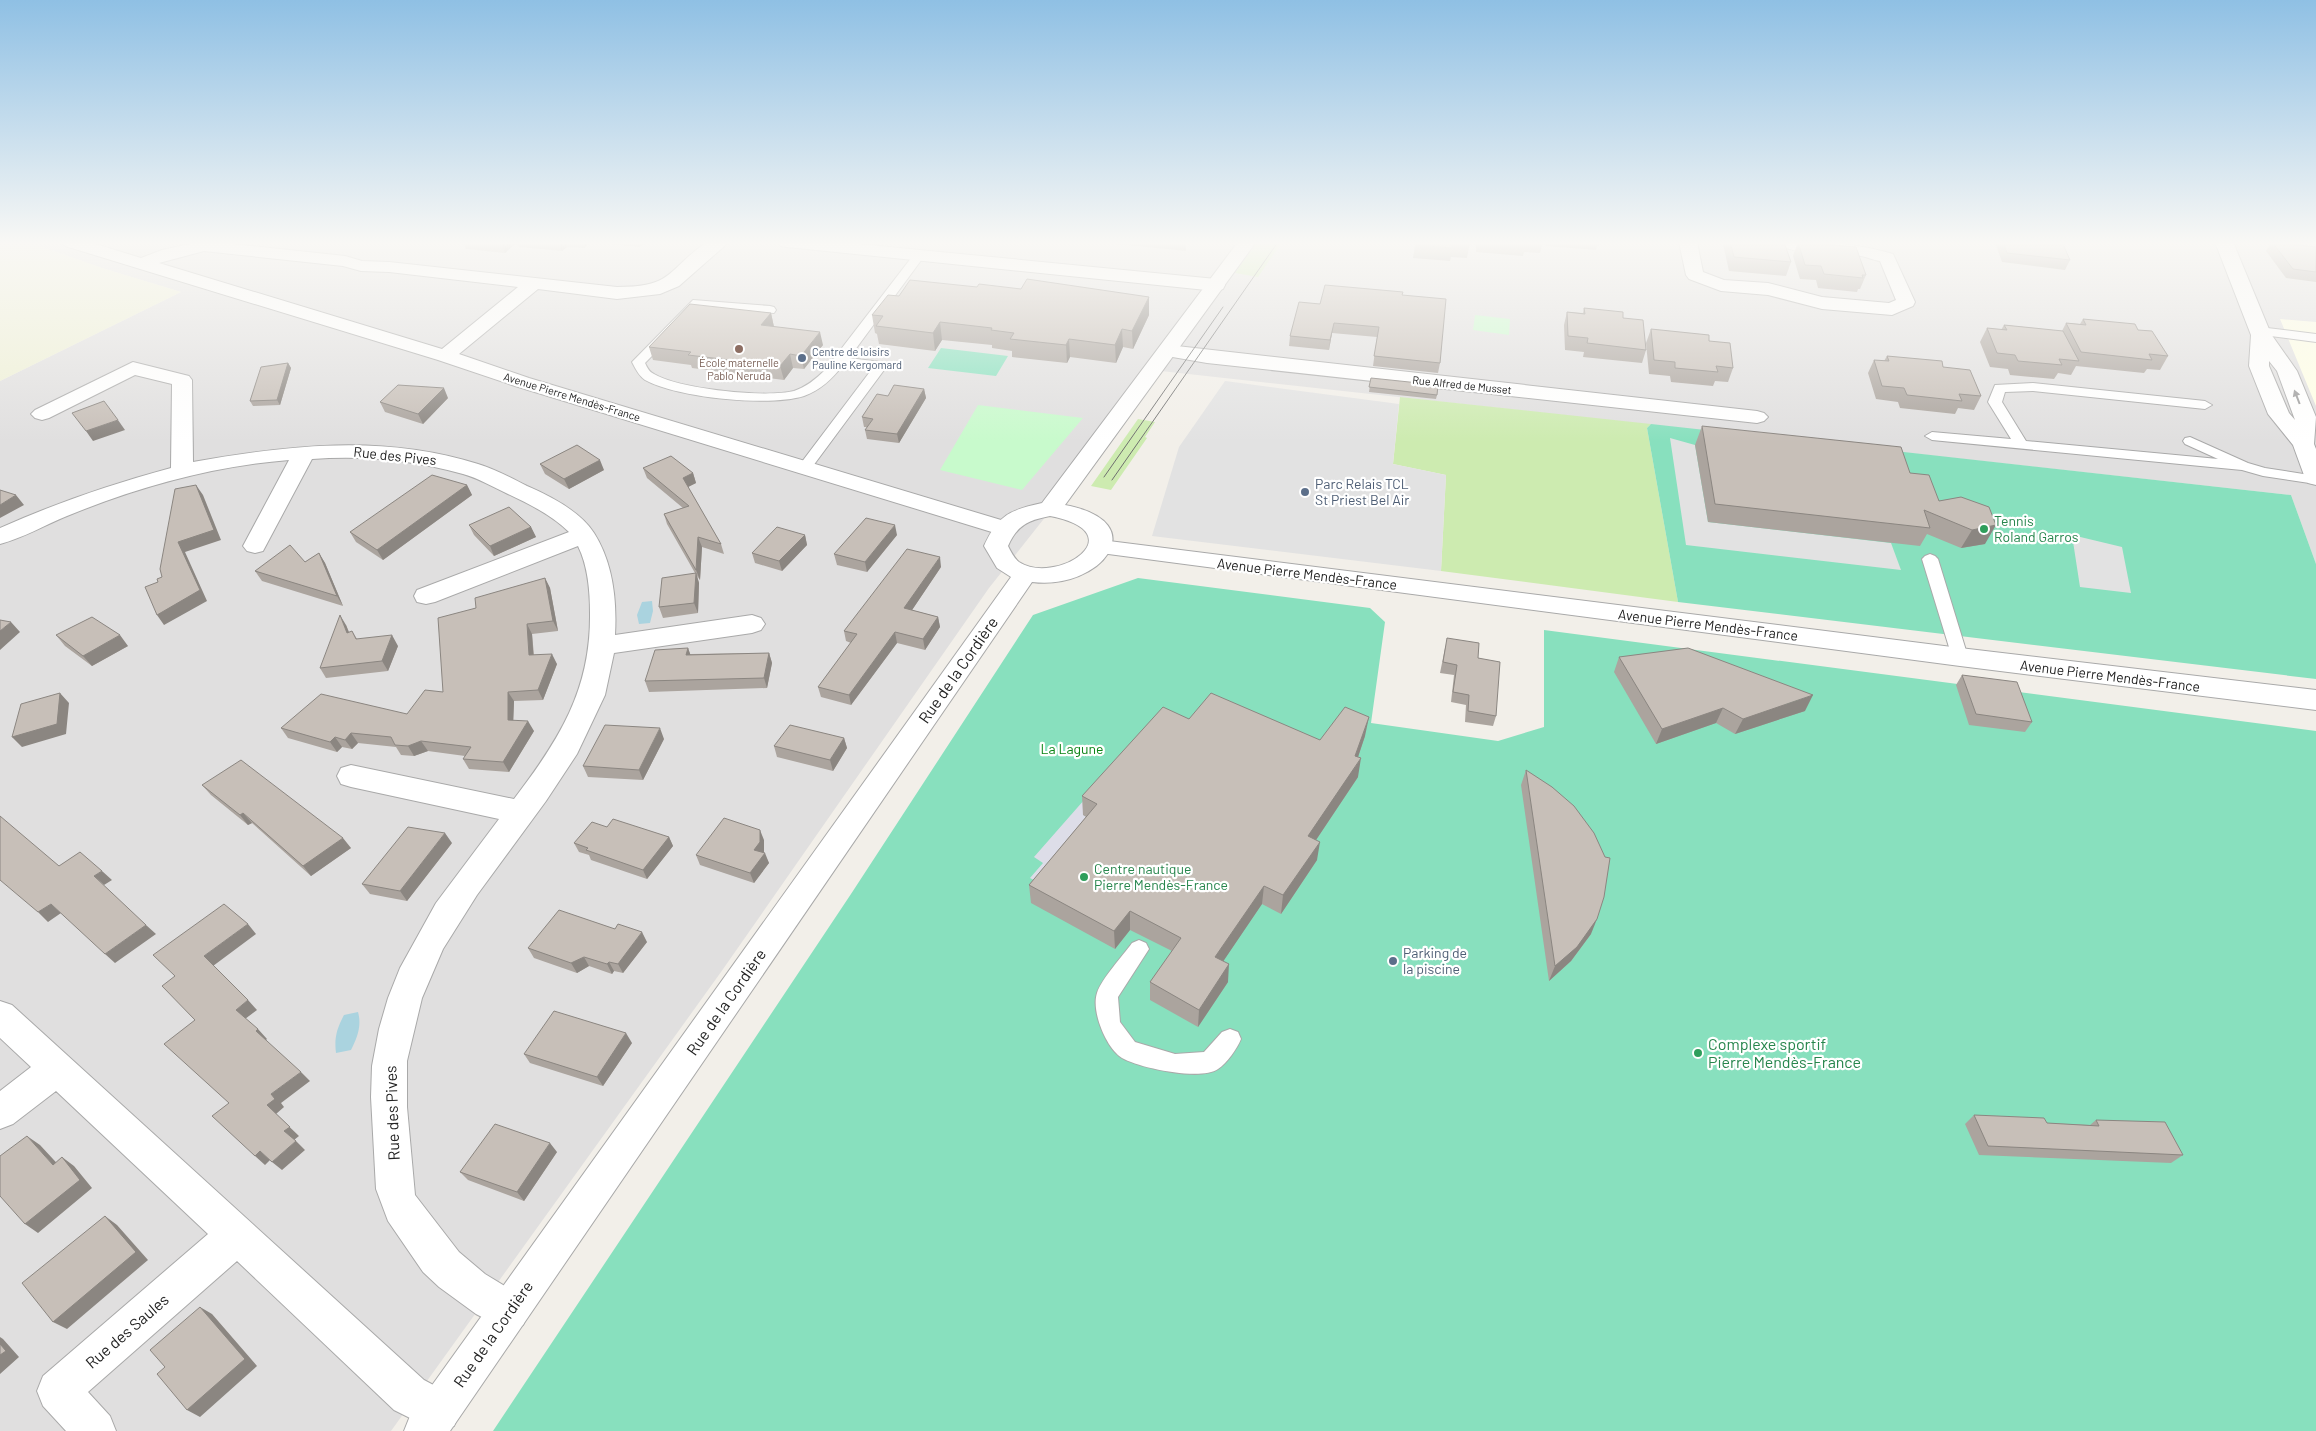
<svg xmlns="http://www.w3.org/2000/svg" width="2316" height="1431" font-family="Barlow,sans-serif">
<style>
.residential{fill:#e0dfdf}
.education{fill:#ffffe5}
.farmland{fill:#eef0d5}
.grass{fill:#cdebb0}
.park{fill:#c8facc}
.pitch{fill:#88e0be}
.parking{fill:#e2e2e2}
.plaza{fill:#dddde8}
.water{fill:#aad3df}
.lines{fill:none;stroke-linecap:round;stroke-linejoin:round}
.service-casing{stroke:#a9a9a9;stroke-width:2}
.minor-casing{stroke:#a9a9a9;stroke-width:2}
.tertiary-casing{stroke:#a9a9a9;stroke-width:2}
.service{fill:#fff;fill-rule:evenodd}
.minor{fill:#fff;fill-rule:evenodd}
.tertiary{fill:#fff;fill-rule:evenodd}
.tram{stroke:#707070;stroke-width:1}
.wall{fill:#aba49e}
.shaded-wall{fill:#8b8681}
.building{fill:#c7bfb8;stroke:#8b8681}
.oneway{fill:#9c9c9c}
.education-dot{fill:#8d6e63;stroke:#fff;stroke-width:2}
.service-dot{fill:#5c6f8a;stroke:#fff;stroke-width:2}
.leisure-dot{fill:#2e9e5b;stroke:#fff;stroke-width:2}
.labels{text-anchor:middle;stroke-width:4.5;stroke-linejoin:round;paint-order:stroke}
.far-service-label{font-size:11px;fill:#4e5e75;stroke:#fff;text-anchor:start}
.far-education-label{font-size:11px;fill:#785e54;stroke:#fff}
.far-street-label{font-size:11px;fill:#222;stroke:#fff}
.street-label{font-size:14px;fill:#222;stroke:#fff}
.service-label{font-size:14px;fill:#4e5e75;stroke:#fff;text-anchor:start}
.leisure-label{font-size:14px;fill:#27864d;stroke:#fff;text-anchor:start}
.park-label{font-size:14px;fill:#0c8416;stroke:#fff}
.near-street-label{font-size:16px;fill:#222;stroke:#fff}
.near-leisure-label{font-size:16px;fill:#27864d;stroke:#fff;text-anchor:start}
</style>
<rect width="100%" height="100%" fill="#f2efe9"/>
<path class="residential" d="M28 242H2316V564L2291 495 1161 371 989 588 721 972 391 1431H0V381L181 292 102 268Z"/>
<path class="education" d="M2280 319 2316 322V407V406Z"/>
<path class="farmland" d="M0 242H28L102 268 181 292 0 381Z"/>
<path class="grass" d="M1257 242H1282L1258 277 1235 273Z
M1400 397 1651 424 1647 428 1678 602 1441 571 1446 475 1393 464Z
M1138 419 1155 422 1145 437 1147 438 1111 490 1091 486Z"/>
<path class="park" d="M1475 315 1510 319 1509 335 1473 330Z
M978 405 1083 418 1022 490 940 470Z"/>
<path class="pitch" d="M941 348 1008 356 996 376 928 368Z
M1651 424 2291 495 2316 564V679L1678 602 1647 428Z
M1138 578 1370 608 1385 622 1371 723 1498 741 1544 727V630L2316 731V1431H493L851 894 1033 615Z"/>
<path class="parking" d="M1225 381 1399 404 1393 464 1446 475 1441 571 1152 536 1179 447Z
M1670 438 1695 445 1708 522 1891 543 1901 570 1686 545Z
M2072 535 2122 547 2131 593 2080 587Z"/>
<path class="plaza" d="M1142 734 1084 815 1098 823 1045 886 1030 878 1043 863 1034 857Z"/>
<path class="water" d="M652 601 653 611 650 623 639 624 637 615 642 602Z
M358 1012C362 1026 357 1038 351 1050L336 1053C334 1038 337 1028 344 1015Z"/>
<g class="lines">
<g class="service-casing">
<path id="service" d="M919 252 925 255 849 358 881 362 887 366 810 470H800L798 467 872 369 843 365C833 378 821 390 804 396 770 407 677 398 645 380 639 376 635 368 632 362L693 300 770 306 774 307 776 310 774 313 700 307 645 363C647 367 649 372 654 374 679 389 765 398 794 391 806 387 816 379 825 370L915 253Z
M2259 327 2316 334V342L2255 334 2253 331Z
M2033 383 2205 401 2212 405 2205 409 2033 391 2005 392 2002 402 2026 441 2218 459 2185 444 2183 441 2185 438 2190 437 2248 463 2265 468 2316 476V484L2263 476 2242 470 1932 440 1925 436 1932 432 2011 439 1988 402 1995 385Z
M1930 554 1935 556 1938 559 1968 657 1966 661 1960 663 1954 661 1952 657 1922 559 1925 556Z
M1139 940 1146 943 1149 949 1118 997 1120 1022 1135 1042 1175 1054 1204 1052 1222 1032 1230 1029 1238 1032 1241 1039C1237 1049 1227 1063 1218 1069 1201 1081 1139 1068 1122 1058 1106 1048 1091 1011 1097 993 1102 978 1122 957 1132 943Z"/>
</g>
<g class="minor-casing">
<path id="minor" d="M62 242H89L141 258 162 250 199 242H215L345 256 362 261 389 262 617 287C675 287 666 270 707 242H729L679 286 660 294 617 299 538 289 459 354 529 378 1011 523 1015 528 1011 533 1003 535 995 533 515 386 438 360 65 246ZM204 251 343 266 361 271 389 272 518 287 442 349 159 263Z
M778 242H838L1216 279 1223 281 1225 285 1223 289 1216 291 787 247 781 246Z
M1679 242H1697L1703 272 1724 280 1768 283 1822 297 1889 303 1896 300 1880 261C1873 260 1867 257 1861 256 1843 253 1787 256 1777 242 1817 240 1856 243 1893 254L1915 302 1913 306 1892 315 1822 309 1768 295 1721 291 1689 279 1686 275Z
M2215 242H2233L2271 334 2297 371 2316 417 2314 444 2316 449V485L2308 483 2305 478 2293 445 2268 414 2249 366 2251 335ZM2269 361 2277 371 2295 420 2289 413 2269 366Z
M1168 345 1757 411 1764 413 1768 417 1764 421 1757 423 1207 363 1161 355 1158 351 1161 347Z
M133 362 189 376 192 380 193 462C290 445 382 434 478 464 495 469 511 478 527 486 550 496 580 511 594 533 613 563 617 600 615 635L752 615 761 618 765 624 761 630 752 633 614 653 605 695 577 754 546 801 477 895 443 949 422 998 407 1061V1107L415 1195 459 1252 485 1274 523 1297 529 1311 523 1325 509 1331 476 1314 439 1287 423 1272 388 1221 376 1189 371 1097 372 1066 379 1029 388 998 400 968 436 903 499 819 351 787 341 784 337 776 341 768 351 765 514 799C559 740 591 690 590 613 590 591 588 566 578 546L435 602 426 604 417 602 414 596 417 590 569 532C552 515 529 504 508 494 493 487 478 478 463 474 414 460 363 455 312 459L263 551 255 553 247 551 243 546 289 460C213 466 138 487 67 516 45 525 23 538 0 544V528C56 503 112 484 171 468L172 384 135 375 49 418 42 420 35 418 31 414 35 410Z
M1101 540 1960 648 2316 690V710L1960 666 1093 552 1089 547 1093 542Z
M0 1001 12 1005 424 1380 454 1396 460 1411 454 1426 436 1431 394 1410 237 1261 88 1392 110 1416 116 1431H66L43 1406 37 1391 43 1376 208 1234 56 1091 13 1124 0 1129V1091L31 1067 0 1038Z"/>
</g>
<g class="tertiary-casing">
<path id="tertiary" d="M1238 242H1256L1065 505C1156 522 1100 591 1032 582L450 1431H404L410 1416 1011 577 997 568 984 546C998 515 1010 510 1042 503ZM1050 516C1137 533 1056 586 1019 562 1014 558 1011 552 1008 546 1017 525 1029 520 1050 516Z"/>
</g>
<use href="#service" class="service"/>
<use href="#minor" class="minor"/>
<use href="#tertiary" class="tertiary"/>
<path class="tram" d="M1104 477 1223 307
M1112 480 1278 242"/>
</g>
<path class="wall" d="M463 242H590L584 248 567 247 562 251 519 247 517 242 505 253 466 249Z
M595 242H662L660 244 645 242 639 247Z
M1097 242H1186V251Z
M1470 242 1467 258 1451 257 1450 261 1413 258 1415 245Z
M1476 242H1543L1540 253 1524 252 1523 256 1476 252Z
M1546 242H1600L1599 246H1597L1596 250 1546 246Z
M1724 242H1784L1791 262 1786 276 1729 271 1723 244Z
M1798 242 1866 275 1860 289H1858L1857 292 1818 288 1816 280 1800 279 1793 256Z
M1995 242H2062L2070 260 2065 270 2002 262Z
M2272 242 2316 247V282L2286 278 2266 251Z
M977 287 1021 289 1149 297V315L1133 349 1123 347 1116 363 1070 357 1067 363 1012 357V351L992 348V345L942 340 935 351 879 344 877 334 875 333 872 315 899 296Z
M1402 295 1440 363 1438 373 1373 366 1377 337 1332 333 1329 350 1289 346 1290 336 1320 304Z
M1584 308 1623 318 1646 350 1642 363 1583 357 1584 352 1565 350 1564 325 1567 312 1583 313Z
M771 313 774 327 823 345 804 369 793 368 784 380 692 368 691 365 653 360 649 347Z
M2083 319 2138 330 2168 356 2160 370 2147 369 2144 373 2076 366 2071 375 2058 373 2054 379 2010 375 2008 369 1990 367 1980 342 1987 328 2001 330 2004 325 2062 331 2066 323 2080 324Z
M1651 329 1709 341 1733 368 1728 382 1715 381 1713 386 1671 382 1670 376 1649 374 1646 343Z
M1887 356 1943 367 1981 396 1974 410 1958 408 1955 414 1900 408 1898 402 1876 399 1868 373 1874 360 1884 361Z
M288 363 291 368 280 405 253 406 250 401Z
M1371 378 1437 395 1436 399 1369 392Z
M924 389 926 398 899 443 867 439 865 430 867 427H864L862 417 888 396Z
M448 398 423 424 385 412 380 402Z
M1702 426 1910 473 1939 501 1961 497 1985 544 1961 548 1927 534 1920 546 1708 522 1695 445Z
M540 464 604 470 569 489 545 474Z
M643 468 693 473 696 483 688 487 721 544 724 554 702 547 700 580 697 576 699 583 698 613 663 618 659 607 695 573 667 524 664 514 683 508 647 478Z
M467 485 472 495 383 560 356 542 350 532Z
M469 525 531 527 536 537 494 556 474 535Z
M805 535 807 545 782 571 755 563 752 553Z
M897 535 867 572 837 565 834 554Z
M319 553 325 563 343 606 262 581 255 571 305 562Z
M941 567 912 610 938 617 940 627 925 650 897 643 851 705 821 697 818 687 851 643 846 641 844 631Z
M545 578 550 588 558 631 532 634 534 655 557 664 543 700 514 701 513 720 534 731 509 772 469 769 463 759 465 756 428 751 414 756 401 755 396 747 358 743 352 749 342 747 337 752 288 738 281 728 407 714 443 692 476 608Z
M346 625 349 632 352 631 357 639 398 646 388 671 326 678 320 668Z
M56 635 128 646 92 666 65 646Z
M688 648 690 654 769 653 772 663 767 688 649 692 645 681Z
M1445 648 1478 658 1496 716 1493 726 1465 722 1466 705 1451 702 1454 675 1440 673Z
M1619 657 1805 711 1735 734 1716 723 1656 744 1614 672Z
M1962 675 2032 722 2025 732 1969 725 1956 685Z
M1189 719 1320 740 1365 736 1358 757V777L1316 840 1317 860 1281 914 1262 904 1223 961 1228 982 1198 1027 1150 1000V982L1172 951 1130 930 1115 949 1031 903 1029 885 1086 817 1083 815 1082 796Z
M844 738 847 748 833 771 777 757 774 746Z
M664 739 643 780 588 777 583 766Z
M1526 770 1591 934 1571 961 1549 981 1521 785Z
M202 785 351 848 311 876 252 823 248 825 211 795Z
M607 827 669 837 673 846 647 879 591 860 589 855 579 852 574 843Z
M764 840 763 852 769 863 754 883 700 865 696 855Z
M452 843 407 901 370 894 362 884Z
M647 942 623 973 614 971 612 974 589 966 577 973 534 958 528 948Z
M632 1043 603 1086 530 1063 524 1054Z
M1974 1115 2047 1123 2090 1125 2096 1120 2183 1155 2171 1163 1979 1155 1965 1124Z
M557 1152 524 1201 468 1180 460 1172Z"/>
<path class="shaded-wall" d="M501 242H517L505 253Z
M558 242H565L567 247 562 251Z
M581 242H590L584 248Z
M638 242H645L639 247Z
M1149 297V315L1133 349 1132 331Z
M771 313 774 327 761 325Z
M940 322 942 340 935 351 933 333Z
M1334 323 1332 333 1329 350 1330 340Z
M1122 329 1123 347 1116 363 1115 345Z
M820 332 823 345 804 369 801 356Z
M1069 339 1070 357 1067 363 1066 345Z
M790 354 793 368 784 380 780 366Z
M288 363 291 368 280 405 277 400Z
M444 388 448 398 423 424 418 414Z
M924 389 926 398 899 443 897 434Z
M118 420 125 430 93 441 86 431Z
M600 460 604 470 569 489 564 479Z
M693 473 696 483 686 488 683 478Z
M196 485 203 495 221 540 185 552 207 601 164 625 157 615 178 542Z
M467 485 472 495 383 560 377 550Z
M16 495 24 505 0 518V505Z
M895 525 897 535 867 572 865 562Z
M1996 525 1985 544 1961 548 1972 530Z
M531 527 536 537 494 556 490 546Z
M805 535 807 545 782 571 779 561Z
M698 537 702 547 700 580 696 570Z
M319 553 325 563 343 606 337 596Z
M940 557 941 567 906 619 904 608Z
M696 573 699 583 698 613 694 603Z
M545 578 550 588 558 631 553 621Z
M340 615 346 625 353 643 347 633Z
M938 617 940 627 925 650 923 639Z
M11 622 20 632 0 650V631Z
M527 624 532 634 534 665 529 655Z
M895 632 897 643 851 705 849 695Z
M120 635 128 646 92 666 83 656Z
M392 635 398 646 388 671 382 661Z
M688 648 692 659 686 655Z
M769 653 772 663 767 688 764 678Z
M552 654 557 664 543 700 538 690Z
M508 692 514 701 513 730 508 720Z
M60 693 69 703 66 734 22 747 12 737Z
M1813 695 1805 711 1735 734 1743 719Z
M1723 708 1716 723 1656 744 1662 729Z
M1369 717 1365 736 1354 769 1361 758 1358 777 1306 855 1308 836 1355 756Z
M528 721 534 731 509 772 503 762Z
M660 728 664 739 643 780 639 770Z
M351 733 358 743 352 749 345 740Z
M335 737 342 747 337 752 330 742Z
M844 738 847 748 833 771 830 760Z
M421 741 428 751 414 756 408 746Z
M243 813 252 823 248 825 240 815Z
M760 830 764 840V852L758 860 754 850Z
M445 833 452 843 407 901 400 891Z
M669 837 673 846 647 879 643 870Z
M343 838 351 848 311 876 303 866Z
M1320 842 1317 860 1281 914 1283 895Z
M765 853 769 863 754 883 750 873Z
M102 871 112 880 104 885 94 876Z
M1264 886 1262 904 1214 975 1215 957Z
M51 904 61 913 48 922 38 912Z
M1130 911V930L1115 949 1114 931Z
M1597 919 1591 934 1571 961 1549 981 1555 966Z
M248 924 256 934 213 966 204 956Z
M146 925 156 934 115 963 105 954Z
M642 932 647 942 623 973 618 964Z
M584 957 589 966 577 973 571 963Z
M609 962 614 971 612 974 607 964Z
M1229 964 1228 982 1198 1027 1199 1010Z
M248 1000 257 1010 245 1019 236 1010Z
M258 1029 267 1039 265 1041 256 1031Z
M626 1033 632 1043 603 1086 597 1077Z
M301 1072 310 1081 281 1103 284 1107 276 1114 299 1136 294 1140 284 1131 267 1105 271 1094Z
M27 1136 40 1145 66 1173 53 1165Z
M296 1141 305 1150 282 1170 272 1162Z
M550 1143 557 1152 524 1201 517 1192Z
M260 1151 270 1160 265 1165 255 1156Z
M62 1157 74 1166 92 1188 38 1233 25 1224Z
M105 1216 117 1225 148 1260 67 1329 53 1322Z
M200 1307 212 1314 257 1366 200 1417 187 1410Z
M0 1337 3 1339 19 1357 0 1374Z"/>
<path class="building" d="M1416 242H1470V245L1452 243V248L1415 245Z
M1730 242H1784L1791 262 1734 257Z
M1798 242 1856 247 1866 275H1862L1863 278 1824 274 1821 266 1805 265Z
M2003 242H2062L2070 260 2007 253Z
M2272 242 2316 247V272L2293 269Z
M1027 279 1149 297 1132 331 1122 329 1115 345 1069 339 1066 345 1010 339 1014 333 991 330 992 328 940 322 933 333 876 326 883 316 872 315 888 295 899 296 910 280 977 287 979 284 1021 289Z
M1325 285 1403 292 1402 295 1446 299 1440 363 1374 356 1379 327 1334 323 1330 340 1290 336 1299 302 1320 304Z
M690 304 771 313 761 325 820 332 801 356 790 354 780 366 688 355 691 352 649 347Z
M1584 308 1623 312V318L1643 320 1646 350 1587 343 1588 338 1568 336 1567 312 1585 314Z
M2083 319 2135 324 2138 330 2152 331 2168 356 2149 354 2152 360 2081 352 2066 323 2086 325Z
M2004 325 2063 331 2079 361 2059 359 2062 365 2018 361 2015 355 1997 353 1987 328 2007 330Z
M1651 329 1709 335V341L1730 343 1733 368 1716 366 1718 372 1675 368V362L1654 360Z
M1887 356 1942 361 1943 367 1970 370 1981 396 1959 394 1962 401 1907 395 1904 388 1882 386 1874 360 1889 361Z
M288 363 277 400 250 401 261 367Z
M1371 378 1438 385 1437 395 1369 387Z
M398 385 444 388 418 414 380 402Z
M894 385 924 389 897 434 865 430 873 419 862 417 877 394 888 396Z
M104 401 118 420 86 431 72 413Z
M1702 426 1901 447 1910 473 1929 475 1939 501 1961 497 1989 507 1996 525 1972 530 1924 510 1930 528 1715 504Z
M577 445 600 460 564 479 540 464Z
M671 456 693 473 683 478 721 544 698 537 696 570 664 514 689 506 643 468Z
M432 475 467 485 377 550 350 532Z
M196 485 214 530 178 542 200 590 157 615 145 587 158 582 157 579 162 577 160 569 175 489Z
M0 490 16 495 0 505Z
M509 507 531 527 490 546 469 525Z
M866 518 895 525 865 562 834 554Z
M777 527 805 535 779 561 752 553Z
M290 545 305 562 319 553 337 596 255 571Z
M907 549 940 557 904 608 938 617 923 639 895 632 849 695 818 687 857 634 844 631Z
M696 573 694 603 659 607 662 578Z
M545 578 553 621 527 624 529 655 552 654 538 690 508 692V720L528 721 503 762 463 759 471 747 421 741 408 746 395 745 391 737 351 733 345 740 335 737 330 742 281 728 321 694 407 714 425 690 443 692 438 618 476 608 475 598Z
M340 615 347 633 352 631 356 639 392 635 382 661 320 668Z
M92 617 120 635 83 656 56 635Z
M0 620 11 622 0 631Z
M1447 638 1479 643 1478 658 1500 662 1496 716 1468 711 1469 695 1453 692 1457 665 1443 662Z
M688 648 686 655 769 653 764 678 645 681 655 650Z
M1688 648 1813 695 1743 719 1723 708 1662 729 1619 657Z
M1962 675 2017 682 2032 722 1976 714Z
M60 693 57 724 12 737 21 704Z
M1211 693 1320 740 1345 707 1369 717 1355 756 1361 758 1308 836 1320 842 1283 895 1264 886 1215 957 1229 964 1199 1010 1150 982 1181 938 1130 911 1114 931 1029 885 1097 804 1082 796 1163 707 1189 719Z
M605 725 660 728 639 770 583 766Z
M790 725 844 738 830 760 774 746Z
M241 760 343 838 303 866 243 813 240 815 202 785Z
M1526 770 1552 787 1574 806 1594 833 1605 857 1610 858 1604 897 1597 919 1577 947 1555 966Z
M0 816 59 866 80 852 102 871 94 876 146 925 105 954 51 904 38 912 0 880Z
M724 818 760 830V842L754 850 765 853 750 873 696 855Z
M613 819 669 837 643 870 586 850 588 848 574 843 592 822 607 827Z
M408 827 445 833 400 891 362 884Z
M224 904 248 924 204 956 248 1000 236 1010 258 1029 256 1031 301 1072 271 1094 275 1099 267 1105 290 1127 284 1131 296 1141 272 1162 260 1151 255 1156 212 1116 229 1103 164 1044 195 1020 162 986 175 976 153 955Z
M559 910 615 929 618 924 642 932 618 964 609 962 607 964 584 957 571 963 528 948Z
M554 1011 626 1033 597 1077 524 1054Z
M1974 1115 2044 1118 2047 1123 2099 1126 2096 1120 2165 1122 2183 1155 1988 1146Z
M495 1124 550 1143 517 1192 460 1172Z
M27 1136 53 1165 62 1157 80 1180 25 1224 0 1196V1156Z
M105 1216 136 1252 53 1322 22 1283Z
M200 1307 245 1359 187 1410 157 1374 165 1367 150 1350Z
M0 1344 6 1351 0 1355Z"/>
<defs><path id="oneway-solid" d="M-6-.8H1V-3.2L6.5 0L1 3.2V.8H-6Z" transform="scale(1.25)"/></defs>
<use class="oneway" href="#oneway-solid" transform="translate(2297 397) rotate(-111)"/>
<linearGradient id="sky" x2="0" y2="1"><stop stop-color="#8fc0e4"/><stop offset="0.55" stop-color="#f9f8f5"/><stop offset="1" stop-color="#f9f8f5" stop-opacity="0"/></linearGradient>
<rect width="2316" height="442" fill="url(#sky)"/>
<circle class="education-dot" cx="739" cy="349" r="5"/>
<g class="service-dot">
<circle cx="802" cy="358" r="5"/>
<circle cx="1305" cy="492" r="5"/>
<circle cx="1393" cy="961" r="5"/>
</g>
<g class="leisure-dot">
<circle cx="1984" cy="529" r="5"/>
<circle cx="1084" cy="877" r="5"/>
<circle cx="1698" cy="1053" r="5"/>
</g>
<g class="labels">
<g class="far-service-label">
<text x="812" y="356">Centre de loisirs<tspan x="812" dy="13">Pauline Kergomard</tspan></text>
</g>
<g class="far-education-label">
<text x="739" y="367">École maternelle<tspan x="739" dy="13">Pablo Neruda</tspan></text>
</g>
<g class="far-street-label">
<text transform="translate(1462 385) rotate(6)" y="4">Rue Alfred de Musset</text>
<text transform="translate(572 397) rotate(17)" y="4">Avenue Pierre Mendès-France</text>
</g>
<g class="street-label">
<text transform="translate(395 456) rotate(6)" y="5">Rue des Pives</text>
<text transform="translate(1307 574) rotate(7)" y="5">Avenue Pierre Mendès-France</text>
<text transform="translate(1708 625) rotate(7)" y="5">Avenue Pierre Mendès-France</text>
<text transform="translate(2110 676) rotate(7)" y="5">Avenue Pierre Mendès-France</text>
</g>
<g class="service-label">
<text x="1315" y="489">Parc Relais TCL<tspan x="1315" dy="16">St Priest Bel Air</tspan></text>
<text x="1403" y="958">Parking de<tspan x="1403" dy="16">la piscine</tspan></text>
</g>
<g class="leisure-label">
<text x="1994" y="526">Tennis<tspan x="1994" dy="16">Roland Garros</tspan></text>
<text x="1094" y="874">Centre nautique<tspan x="1094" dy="16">Pierre Mendès-France</tspan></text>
</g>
<g class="park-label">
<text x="1072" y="754">La Lagune</text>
</g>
<g class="near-street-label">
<text transform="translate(958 670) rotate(-55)" y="6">Rue de la Cordière</text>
<text transform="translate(726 1002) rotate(-55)" y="6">Rue de la Cordière</text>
<text transform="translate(392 1113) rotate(-92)" y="6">Rue des Pives</text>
<text transform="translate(127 1331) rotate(-41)" y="6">Rue des Saules</text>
<text transform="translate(493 1334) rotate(-55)" y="6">Rue de la Cordière</text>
</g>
<g class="near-leisure-label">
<text x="1708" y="1050">Complexe sportif<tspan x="1708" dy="18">Pierre Mendès-France</tspan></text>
</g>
</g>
</svg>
